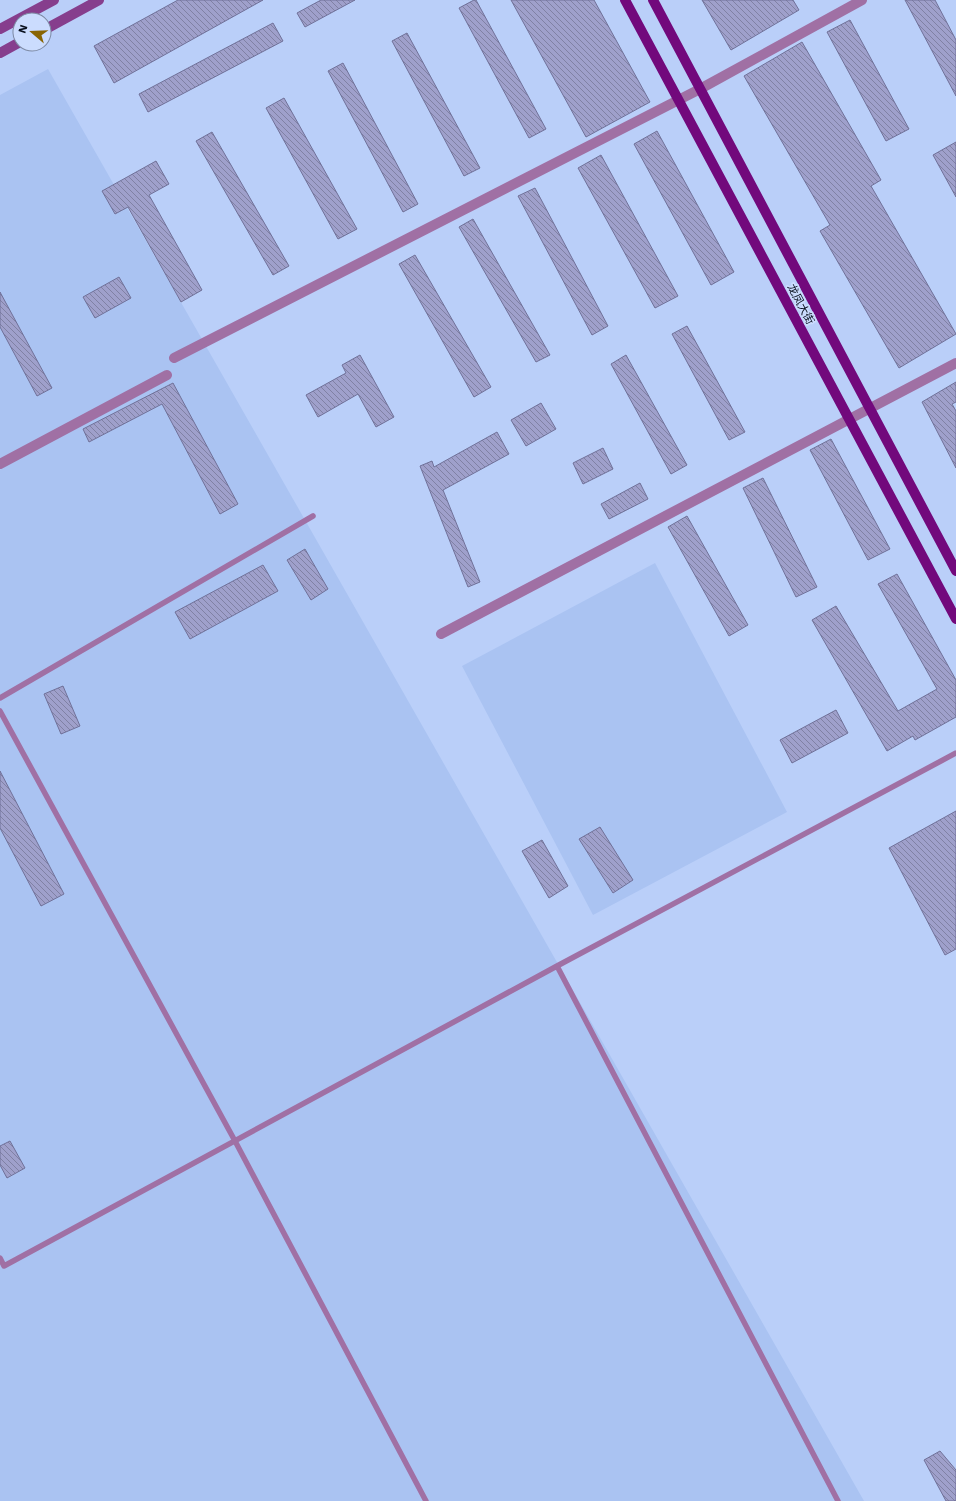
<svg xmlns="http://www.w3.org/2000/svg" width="956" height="1501" font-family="'Work Sans','Noto Sans SC',sans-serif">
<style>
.built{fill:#aac3f2}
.building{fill:url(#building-back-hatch);stroke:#707199}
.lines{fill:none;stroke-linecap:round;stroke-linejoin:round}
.lane{stroke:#a070a4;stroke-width:5.5}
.street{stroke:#a070a4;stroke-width:10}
.secondary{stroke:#863e8d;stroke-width:10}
.primary{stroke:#72097c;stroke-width:10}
.labels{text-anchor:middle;stroke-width:3.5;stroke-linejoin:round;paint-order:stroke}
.street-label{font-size:11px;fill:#09101e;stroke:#cbdcfe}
</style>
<defs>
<pattern id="building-back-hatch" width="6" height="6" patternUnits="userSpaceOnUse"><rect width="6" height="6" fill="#9fa0cb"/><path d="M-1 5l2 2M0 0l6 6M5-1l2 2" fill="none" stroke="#8081a4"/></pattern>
</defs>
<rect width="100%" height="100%" fill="#bacff9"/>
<path class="built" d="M48 69 864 1501H0V95Z
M655 563 787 812 593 915 462 666Z"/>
<path class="building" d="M178 0H263L114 83 94 46Z
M321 0H355L305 27 297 13Z
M474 0H476L546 129 529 138 459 8Z
M511 0H594L650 102 586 137Z
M702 0H793L799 10 731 50Z
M905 0H935L956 40V96Z
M850 20 909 129 886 141 827 32Z
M273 23 283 41 148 112 139 94Z
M407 33 480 168 464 176 392 41Z
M802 42 881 180 871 186 956 334 899 368 820 231 830 225 744 76Z
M343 63 418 204 403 212 328 71Z
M284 98 357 229 338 239 266 108Z
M657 131 734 272 711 285 634 144Z
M212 132 289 266 273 275 196 141Z
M956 142V197L933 155Z
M601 155 678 296 655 308 578 168Z
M156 161 169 184 149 195 202 290 181 302 128 207 115 214 102 191Z
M535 188 608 326 592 335 518 196Z
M473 219 550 355 536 362 459 227Z
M415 255 491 387 474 397 399 264Z
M119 277 131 298 95 318 83 297Z
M0 292 52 388 37 396 0 327Z
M687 326 745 432 729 440 672 334Z
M360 355 394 417 376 427 358 394 318 417 306 395 346 373 342 365Z
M626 355 687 465 671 474 611 364Z
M956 382V402L952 404 956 411V468L922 402Z
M173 383 238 504 220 514 162 404 89 442 83 429Z
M541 403 556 429 526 446 511 420Z
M497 432 509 454 443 490 480 582 468 587 420 466 432 461 434 467Z
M831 439 890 549 868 560 810 450Z
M603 448 613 469 583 484 573 463Z
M763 478 817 587 796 597 743 488Z
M640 483 648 499 609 519 601 504Z
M687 516 748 625 729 636 668 527Z
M305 549 328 589 311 600 287 560Z
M263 565 278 591 190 639 175 612Z
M897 574 956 680V717L915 740 913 736 887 751 812 620 836 606 898 711 937 689 878 584Z
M63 686 80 726 61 734 44 694Z
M836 710 848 733 792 763 780 740Z
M0 771 64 894 41 906 0 828Z
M956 811V949L945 955 889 848Z
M600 827 633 880 613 893 579 839Z
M542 840 568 886 549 898 522 851Z
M10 1141 25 1168 7 1178 0 1165V1146Z
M940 1451 956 1470V1501H946L924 1460Z"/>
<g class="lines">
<path class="lane" d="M0 698 313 516
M0 711 235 1141 426 1501
M557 966 838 1501
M0 1258 4 1266 557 966 956 753"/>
<path class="street" d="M174 358 700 89 862 0
M0 464 167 375
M441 634 956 363"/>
<path class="secondary" d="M0 29 54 0
M44 30 99 0
M0 53 20 42"/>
<path class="primary" d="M625 0 956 619
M653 0 956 571"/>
</g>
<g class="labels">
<g class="street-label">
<text transform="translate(801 304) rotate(62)" y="4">龙凤大街</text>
</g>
</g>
<g transform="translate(32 32) rotate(289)"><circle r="19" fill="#cbdcfe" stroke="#7d8aa4"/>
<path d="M0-3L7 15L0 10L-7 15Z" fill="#896503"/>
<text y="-6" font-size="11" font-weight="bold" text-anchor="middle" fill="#09101e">N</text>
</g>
</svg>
